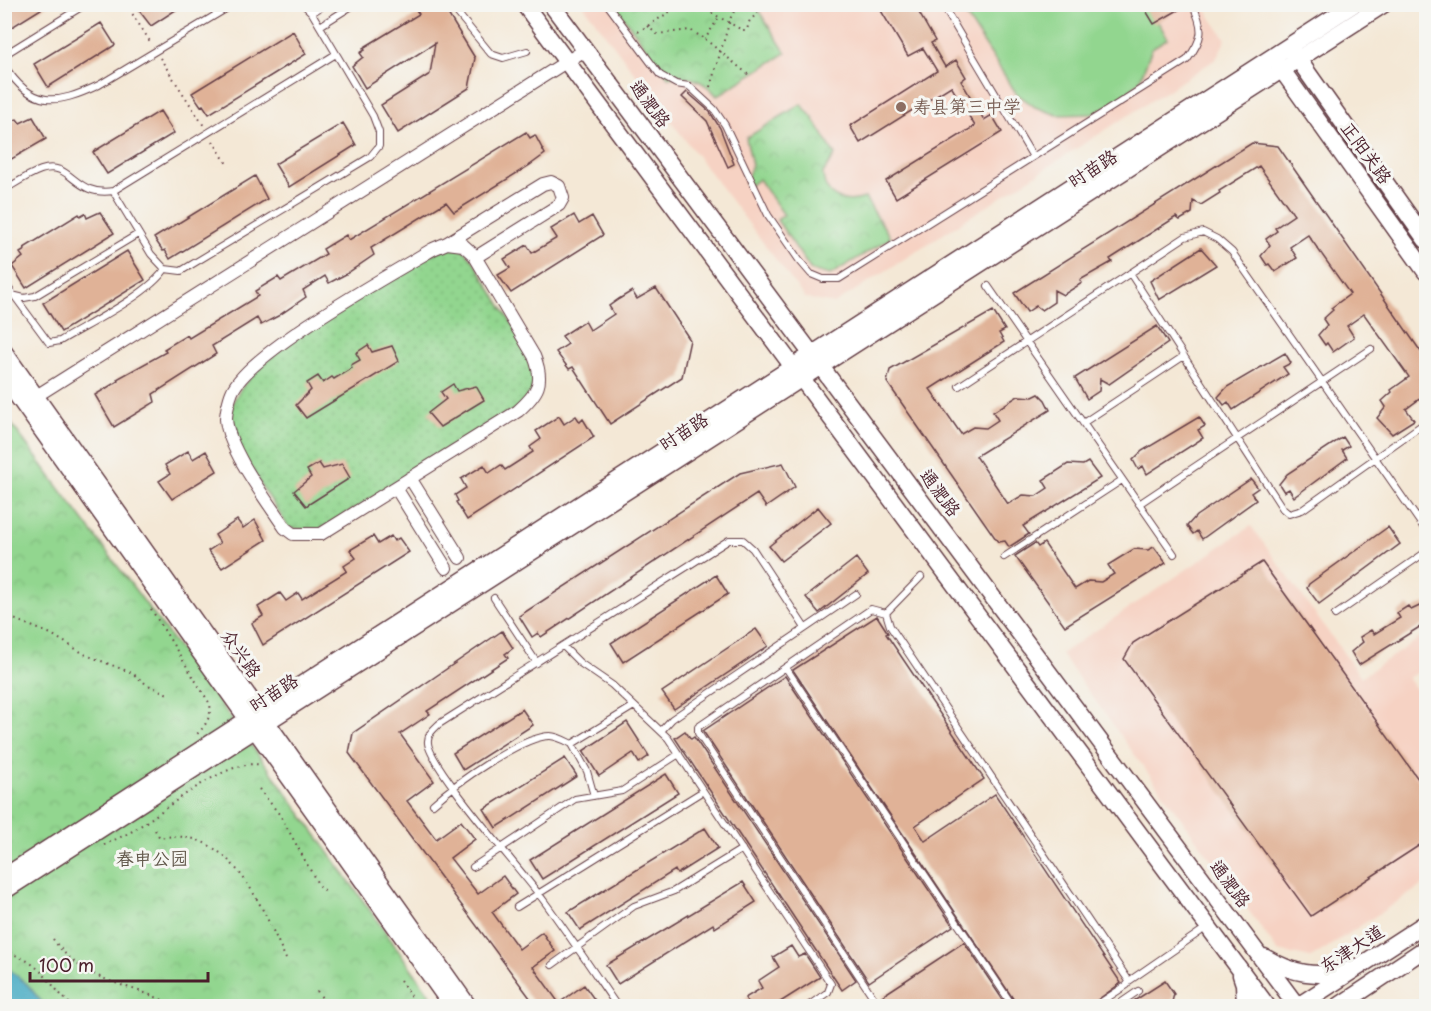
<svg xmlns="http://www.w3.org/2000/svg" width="1431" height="1011" font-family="'Playpen Sans','LXGW WenKai TC',sans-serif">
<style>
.built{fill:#f6d2c3}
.grass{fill:url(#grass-dots);stroke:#6e7a5d;stroke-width:1.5}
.park{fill:url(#park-crowns);stroke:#6e7a5d;stroke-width:1.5}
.garden{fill:#92d68f;stroke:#6e7a5d;stroke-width:1.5}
.water{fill:#42a9c2;stroke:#466476;stroke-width:1.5}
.building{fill:#e0b297}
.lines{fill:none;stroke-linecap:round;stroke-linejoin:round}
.lane-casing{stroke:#643d45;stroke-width:8}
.street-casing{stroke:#643d45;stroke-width:14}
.secondary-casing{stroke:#643d45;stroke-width:19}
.path{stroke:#643d45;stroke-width:2;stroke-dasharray:1.5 4.5;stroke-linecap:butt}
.lane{stroke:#fff;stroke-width:6}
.street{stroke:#fff;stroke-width:12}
.secondary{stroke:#fff;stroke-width:16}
.education-dot{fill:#8d6e63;stroke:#f6f6f2;stroke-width:2}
.labels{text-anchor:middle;stroke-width:6;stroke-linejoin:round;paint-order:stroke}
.street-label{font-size:18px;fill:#4a1f2b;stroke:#f6f6f2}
.education-label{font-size:18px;fill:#785e54;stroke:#f6f6f2;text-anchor:start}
.park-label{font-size:18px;fill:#605649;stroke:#f6f6f2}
</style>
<defs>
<pattern id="grass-dots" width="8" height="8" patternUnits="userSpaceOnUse" patternTransform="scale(1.5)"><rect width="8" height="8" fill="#92d68f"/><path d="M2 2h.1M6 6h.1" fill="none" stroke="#7fb77c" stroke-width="1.8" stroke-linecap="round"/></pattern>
<pattern id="park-crowns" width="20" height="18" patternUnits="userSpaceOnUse" patternTransform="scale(1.5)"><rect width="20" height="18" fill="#92d68f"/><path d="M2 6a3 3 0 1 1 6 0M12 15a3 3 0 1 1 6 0" fill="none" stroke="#7fb77c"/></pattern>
</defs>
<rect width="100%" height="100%" fill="#f6f6f2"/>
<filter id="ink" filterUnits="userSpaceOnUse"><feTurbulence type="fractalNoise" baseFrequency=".0167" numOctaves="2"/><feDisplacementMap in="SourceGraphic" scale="12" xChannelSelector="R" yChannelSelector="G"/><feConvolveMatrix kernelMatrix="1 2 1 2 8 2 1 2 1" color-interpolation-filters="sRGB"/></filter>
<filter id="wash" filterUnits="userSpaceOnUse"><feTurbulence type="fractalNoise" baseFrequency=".008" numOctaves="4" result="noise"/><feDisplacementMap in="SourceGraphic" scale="24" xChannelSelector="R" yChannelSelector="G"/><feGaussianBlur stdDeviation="1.35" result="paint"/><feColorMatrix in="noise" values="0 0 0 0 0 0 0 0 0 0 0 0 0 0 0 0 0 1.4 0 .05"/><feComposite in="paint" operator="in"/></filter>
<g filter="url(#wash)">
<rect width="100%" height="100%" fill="#f4e8d6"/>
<path class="built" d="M583 5H1202L1226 39 1216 59 834 304 805 298Z
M1251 526 1361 677 1426 634V666L1408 678 1426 702V883L1311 958 1278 951 1061 654Z"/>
<path class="grass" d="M450 247 463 249 473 260 533 358 537 385 518 408 320 530 289 528C273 502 233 449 230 420 224 365 388 279 432 253Z"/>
<path class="park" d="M660 4 755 5 786 53 717 96C704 80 689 75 668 77L614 5H651L653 8Z
M801 104 813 118 835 155 823 173C824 198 844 205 865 198L891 238 830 275 811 270 777 220 784 215 759 179 749 186 745 183 752 165 746 138Z
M4 414 278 781 438 1006H5Z"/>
<path class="garden" d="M959 5H1147L1168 38 1152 48 1140 80 1122 99 1093 114 1057 115 1035 107 1016 93Z"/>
<path class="water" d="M5 966 27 984 45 1006H5Z"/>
<g id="blocks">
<path class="building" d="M4 4H49L4 32Z
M134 4H185L151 26Z
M425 4H442L475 58 469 88 398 133 381 105 430 74 435 43 365 88 352 66 363 57 360 53 365 50 363 48 419 14 416 10Z
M877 4H914L935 41 931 43 945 67 956 60 966 77 961 81 984 120 992 115 1002 132 896 198 886 181 975 126 951 86 860 143 850 126 937 71 923 48 908 56Z
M1142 4H1187V5L1154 24Z
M101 23 115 45 48 87 34 64Z
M293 31 306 54 209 114 203 105 201 106 192 93Z
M687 92 710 112 720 128 734 164 728 167 707 121 682 97Z
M160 111 174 133 107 174 93 152Z
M33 117 46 139 8 161 4 154V123L17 119 20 123Z
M343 123 356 145 289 187 275 164Z
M526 132 530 138 535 135 545 154 530 165 454 212 446 202 371 248 374 255 346 274 329 283 325 276 303 290 306 297 278 316 261 325 257 318 212 346 216 354 153 394 155 402 114 427 95 395 118 381 117 379 166 352 164 349 187 335 189 338 258 296 255 291 278 277 281 281 326 254 323 249 346 235 349 240Z
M1252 143 1278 146 1426 359V394L1406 409 1414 420 1392 434 1377 418 1386 407 1382 401 1392 392 1391 390 1409 377 1364 314 1347 326 1354 337 1333 352 1327 343 1325 345 1318 335 1327 325 1323 319 1333 310 1331 308 1350 294 1308 235 1290 247 1297 258 1275 272 1269 264 1267 265 1261 256 1270 245 1266 239 1277 231 1275 228 1294 215 1259 166 1219 191 1220 193 1201 205 1193 201 1192 213 1180 220 1176 217 1110 259 1112 262 1080 280 1082 283 1063 295 1054 290V302L1042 310 1036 306 1027 312 1014 293Z
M255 176 267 199 170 259 165 250 163 251 154 238Z
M100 212 114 233 26 288 12 266 23 257 20 253 25 250 24 248 79 214 80 216 85 213 87 218Z
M574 215 579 224 592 216 603 235 511 293 498 275 510 268 504 259 527 245 532 253 557 238 551 229Z
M1201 248 1216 265 1159 300 1150 281Z
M127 251 145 280 61 332 43 303Z
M656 288 690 340 682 377 610 424 573 367 569 369 556 352 568 344 562 336 585 321 590 330 614 314 609 306 619 299 632 291 637 299Z
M993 311 1005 330 999 333 1004 342 930 389 961 434 973 427 986 428 998 420 993 412 1018 396 1033 397 1039 394 1045 400 1050 410 976 456 1008 504 1023 495 1036 496 1048 488 1043 480 1068 464 1083 465 1088 462 1100 478 1023 526 1029 534 1009 547 1005 541 998 542 887 382 890 370Z
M1157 326 1168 343 1109 384 1100 379 1099 391 1087 399 1075 378Z
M368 345 372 352 392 346 399 361 306 418 296 405 311 390 307 383 318 376 323 383 332 377 334 379 352 368 351 365 360 360 356 353Z
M1285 353 1291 363 1283 367 1288 374 1233 410 1228 402 1224 405 1218 397 1227 387Z
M453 384 457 391 476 386 484 400 440 427 428 413 446 399 441 392Z
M559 416 564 424 576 416 580 422 583 419 594 437 467 520 456 502 458 501 455 495 466 488 461 479 484 465 489 473 501 465 505 470 533 452 530 447 541 439 536 431Z
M1199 417 1205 426 1198 430 1203 438 1147 474 1143 466 1138 469 1133 460 1142 451Z
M1343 437 1349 446 1342 450 1347 458 1294 497 1289 489 1284 492 1279 484 1287 474Z
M188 451 193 459 206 451 217 471 172 499 159 481 170 474 165 465Z
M319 463 323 469 342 464 350 478 306 506 294 491 311 477 307 470Z
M783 463 795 487 766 507 757 494 541 637 538 633 532 637 519 616 740 473Z
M1251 479 1258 488 1251 493 1256 500 1202 539 1197 531 1193 534 1187 526 1196 516Z
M818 507 831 523 781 561 769 546Z
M237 520 243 528 255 520 266 540 222 568 208 551 220 543 215 535Z
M1388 527 1400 544 1319 604 1307 588 1309 584Z
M373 536 378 544 391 536 394 541 399 538 409 552 263 645 252 623 263 616 258 607 280 593 286 601 298 593 302 599 347 571 344 566 356 558 350 550Z
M1035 543 1038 547 1044 543 1075 589 1088 581 1101 582 1114 574 1108 565 1134 549 1148 550 1154 547 1166 563 1065 626 1015 556Z
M856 558 868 574 819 613 806 597Z
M1262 562 1426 790V841L1311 916 1124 659 1133 643Z
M716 575 728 594 623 662 611 643Z
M1426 603V623L1359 665 1351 652 1363 642 1360 637 1371 630 1374 634 1400 618 1397 613 1408 606 1411 610Z
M877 616 888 633 886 634 984 779 915 826 925 841 995 794 1121 983 1089 1006H1018L793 670Z
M756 629 768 646 674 709 662 692Z
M502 631 513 648 505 654 508 658 427 711 430 714 400 734 434 781 407 801 436 839 461 821 475 839 450 858 478 894 503 876 516 894 492 912 519 949 542 932 555 951 533 967 559 1003 584 985 599 1006H536L349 753 353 733Z
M785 676 953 926 869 982 703 731Z
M522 709 533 725 463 770 453 753Z
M627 722 649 756 639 763 633 753 599 776 583 751Z
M685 731 691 739 694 737 856 980 842 990 675 738Z
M565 758 577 776 496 828 484 809Z
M666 774 678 793 542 879 530 860Z
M705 828 718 848 677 874 675 870 580 930 568 912Z
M743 882 756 902 715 928 713 924 618 984 606 965Z
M964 942 1007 1006H889L882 996Z
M791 946 798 957 805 954 820 977 774 1006H750L745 998 762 988 758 981 779 967 773 957Z
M1165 981 1174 994 1171 1006H1126Z"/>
</g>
</g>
<g filter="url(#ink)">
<use href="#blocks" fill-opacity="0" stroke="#643d45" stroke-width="1.5"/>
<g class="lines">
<g class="lane-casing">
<path id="lane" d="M450 4 491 54 503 58 527 51
M607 4 660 75 676 84 689 86 714 109 725 125 768 215 799 260 811 274 823 279H839L1187 60C1203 39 1205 29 1192 4
M942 4 1033 157
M312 13 325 4
M320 26 355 4
M4 55 86 4
M4 65C32 109 56 105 99 85L234 4
M4 190C16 183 29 174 41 170 72 160 73 197 113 191L336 54
M113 191 151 254 165 269 181 271 370 157 379 146V132L373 116 312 13 303 4
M1130 273 1283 509 1289 514 1302 510 1426 422
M4 282 49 343 60 341C88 324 148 295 165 269
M988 286 1174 554
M16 296 24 298 35 296 138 234
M959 386 1185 237 1203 232 1217 239 1232 252 1426 531
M1083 423 1184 356
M1139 504 1371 349
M1004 557 1122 480
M494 598 537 663
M886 613 890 626 1129 981 1127 985 1095 1006
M886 613 921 577
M1335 615 1426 552
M563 646 580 663 612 685 668 738 831 984 828 992 808 1006
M786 668 1013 1006
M661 731 672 719 856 594
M572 744 634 706
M433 804C455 784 522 736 550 736 557 736 566 741 572 744L587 771 594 796
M473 867 575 799 622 791 679 754
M517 907 703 791
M552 965 634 906 674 891 742 849
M1129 981 1200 932
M617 1006C593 971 569 935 544 901 524 873 430 768 428 743 427 734 434 729 439 724L729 540H743L753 549 805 628
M879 1006 698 733V727L871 609 886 613
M1116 1006 1138 991"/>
</g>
<g class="street-casing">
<path id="street" d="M447 243 463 245 474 255 534 356C545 383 538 393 518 411L321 534H293L285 528C268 502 228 450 226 419 226 413 229 399 232 392 248 353 391 274 433 249Z
M447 243 543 184 551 182 559 186 563 198 559 205 476 257
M30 400 585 50
M410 478 460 558
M396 488 446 568"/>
</g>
<g class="secondary-casing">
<path id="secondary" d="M524 4 1267 1006
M551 4 1297 1006
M1293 52 1426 240
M1277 63 1426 272
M4 352 468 1006
M4 377 452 1006
M4 877 1354 4
M4 891 1384 4
M1264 957C1293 974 1316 978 1348 970
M1241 975 1244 984 1245 1006
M1298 1006 1426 923
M1339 1006 1426 948"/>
</g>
<path class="path" d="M126 4 151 43
M696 4 742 30H747L749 22 759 11
M718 19 705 39 750 76
M647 26 657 34 690 30 705 39
M638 32 682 4
M160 58 204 126
M710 87 731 17 738 4
M213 141 227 164
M151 609 210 704C212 716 205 727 196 735
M4 615 51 634 86 655 132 673 146 684 170 695
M259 789 280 815 319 886 327 892
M155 830 160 838C230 824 262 907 286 959
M104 845C115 839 127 835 137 828 167 809 227 757 262 765
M53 939C85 985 130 982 175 1006
M4 951C45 964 45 981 72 1006
M400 980 418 1006
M317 991 328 1006"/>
<use href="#lane" class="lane"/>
<use href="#street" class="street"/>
<use href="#secondary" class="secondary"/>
</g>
</g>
<circle class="education-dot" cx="901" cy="107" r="6"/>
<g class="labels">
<g class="street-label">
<text transform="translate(650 104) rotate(53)" y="6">通淝路</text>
<text transform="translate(1366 153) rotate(54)" y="6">正阳关路</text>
<text transform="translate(1093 169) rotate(-33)" y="6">时苗路</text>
<text transform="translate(684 432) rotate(-33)" y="6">时苗路</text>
<text transform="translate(940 493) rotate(53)" y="6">通淝路</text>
<text transform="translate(241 654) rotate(55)" y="6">众兴路</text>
<text transform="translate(274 693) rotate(-33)" y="6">时苗路</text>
<text transform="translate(1230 884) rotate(53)" y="6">通淝路</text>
<text transform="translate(1352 949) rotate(-33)" y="6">东津大道</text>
</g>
<g class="education-label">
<text x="913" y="113">寿县第三中学</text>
</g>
<g class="park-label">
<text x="152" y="865">春申公园</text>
</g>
</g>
<rect width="1431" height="1011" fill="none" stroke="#f6f6f2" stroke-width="24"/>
<path d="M30 972v9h178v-9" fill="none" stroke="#4a1f2b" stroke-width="3"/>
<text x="39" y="972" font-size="18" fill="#4a1f2b" stroke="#f6f6f2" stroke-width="4.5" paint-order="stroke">100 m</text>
</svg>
